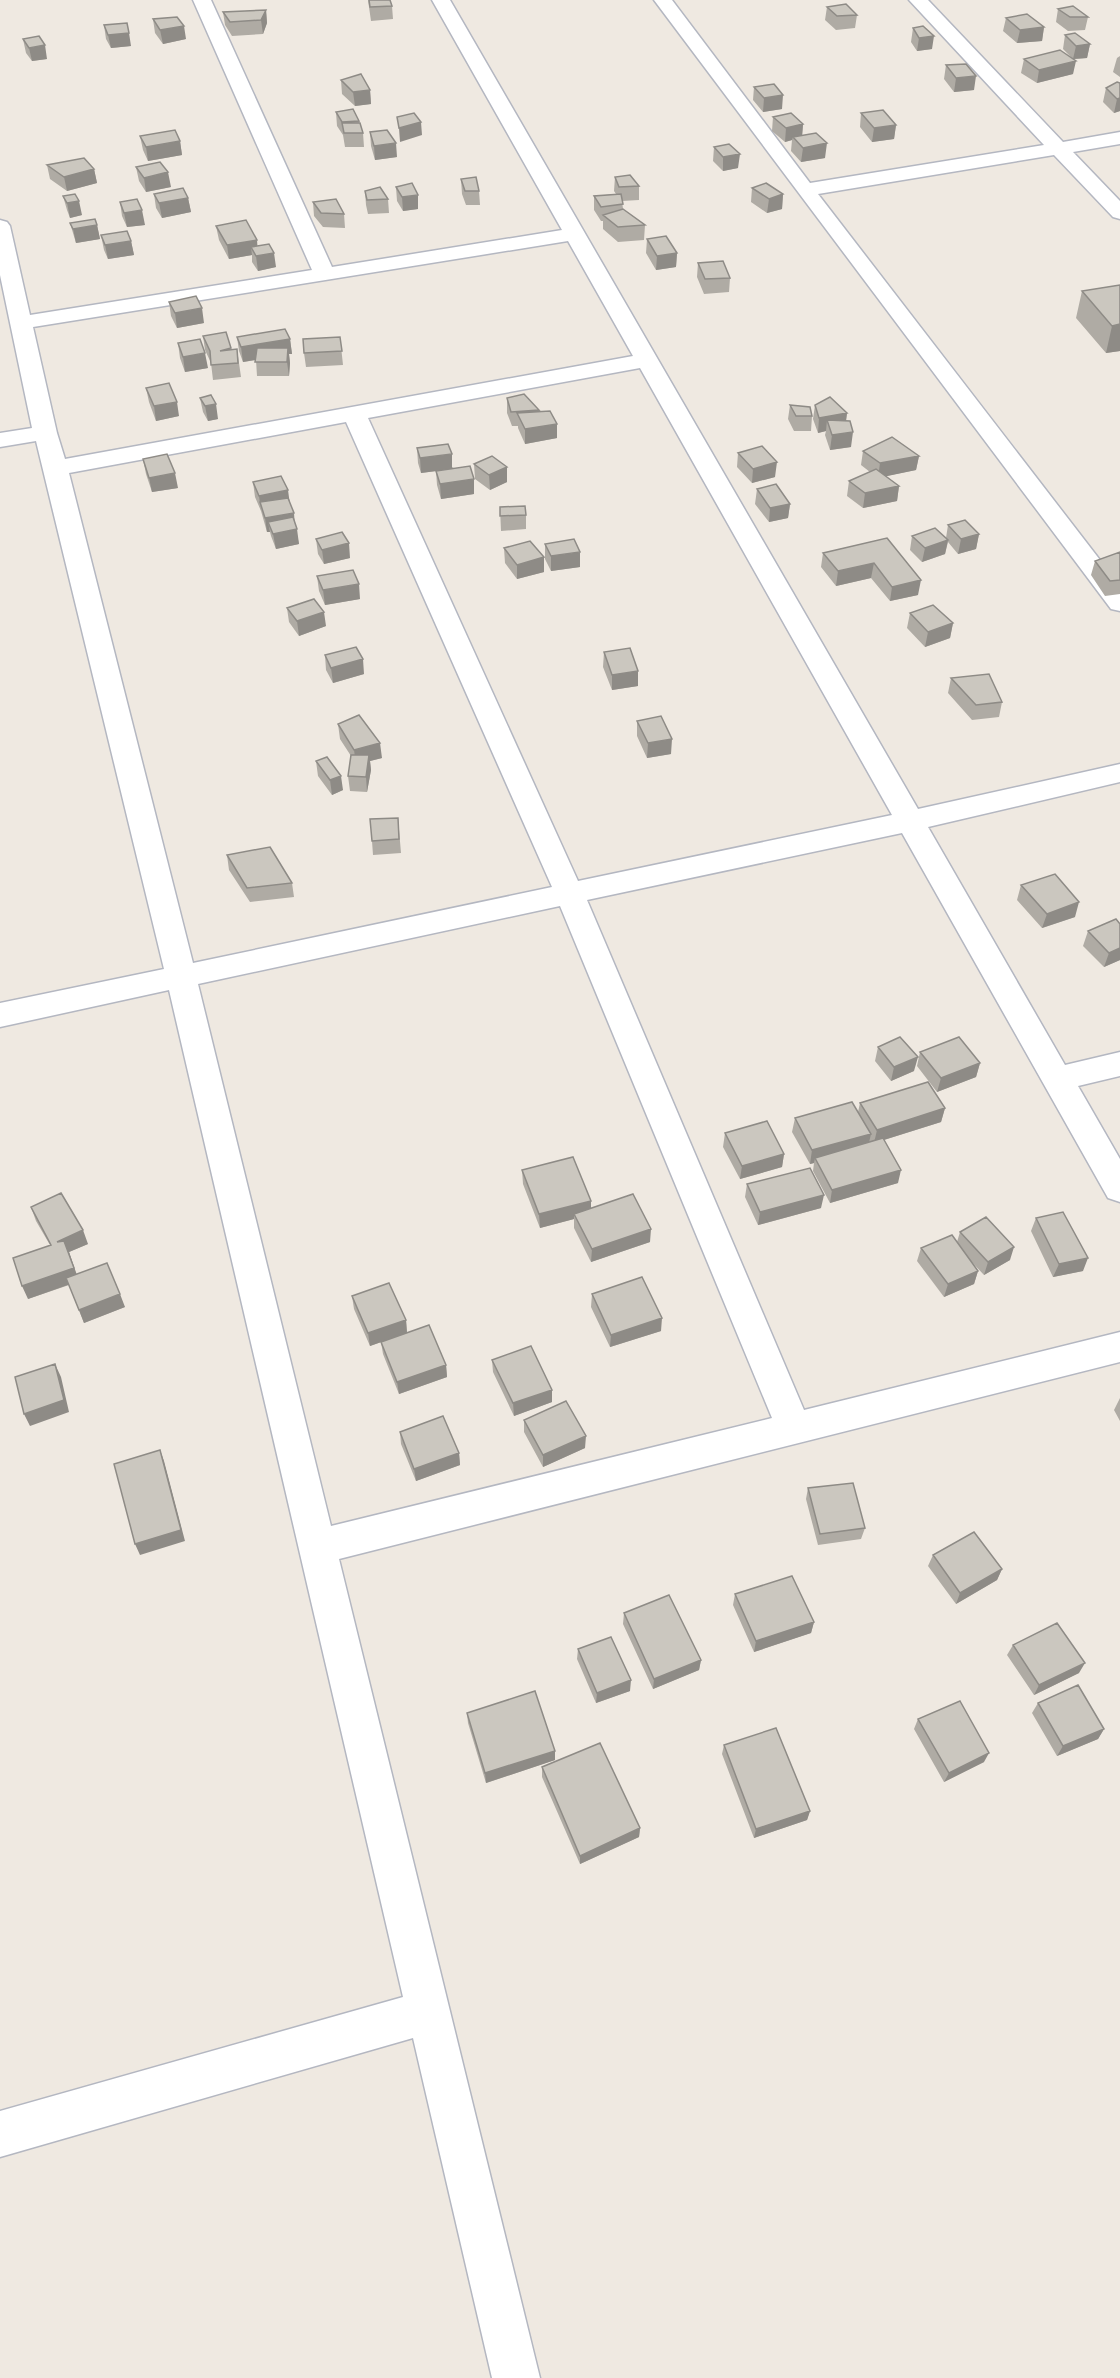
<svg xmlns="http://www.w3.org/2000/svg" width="1120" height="2378" font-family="Karla,sans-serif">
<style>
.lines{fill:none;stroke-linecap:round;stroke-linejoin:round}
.minor-casing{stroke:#b4b7c1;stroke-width:3}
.minor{fill:#fff;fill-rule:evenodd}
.wall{fill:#afaba4}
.shaded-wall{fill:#8e8b86}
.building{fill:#cbc7bf;stroke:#8e8b86;stroke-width:1.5}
</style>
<rect width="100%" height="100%" fill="#efe9e1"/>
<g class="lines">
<g class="minor-casing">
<path id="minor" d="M193 0H211L332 267 562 230 432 0H450L918 809 1120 764V782L928 827 1065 1065 1120 1052V1076L1078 1086 1120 1159V1202L1108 1198 902 833 587 900 804 1410 1120 1332V1362L339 1559 540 2378H492L413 2038 0 2157V2111L403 1997 169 990 0 1027V1003L164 969 36 441 0 447V433L32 428 0 275V220L7 222 10 226 30 315 312 270ZM568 241 633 356 65 459 57 433 33 327ZM640 368 892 815 578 881 368 418ZM346 422 552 887 193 963 69 473ZM560 906 772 1418 331 1526 198 984Z
M654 0H672L810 183 1044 145 909 0H928L1063 142 1120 132V144L1073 152 1120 201V219L1113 217 1054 155 818 194 1120 586V611L1111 609Z"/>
</g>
<use href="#minor" class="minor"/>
</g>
<path class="wall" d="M368 0 392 6 393 19 371 21Z
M827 7 857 15 855 28 836 30 825 20Z
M1058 9 1088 17 1085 30 1068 31 1056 22Z
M266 10 267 23 263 34 232 36 225 25 223 12Z
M1006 18 1044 27 1042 41 1017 43 1003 31Z
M153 19 186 39 163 44 155 33Z
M104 25 131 46 111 48 106 39Z
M913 28 932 49 917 51 911 42Z
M1065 35 1090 44 1087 58 1074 59 1073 74 1037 83 1021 73 1024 59 1072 58 1063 49Z
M23 39 47 59 32 61 26 53Z
M1120 56V77L1113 72 1117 58Z
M946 65 974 90 954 92 944 79Z
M341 80 370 90 371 104 355 106 342 94Z
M1120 83V111L1114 113 1103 102 1106 88Z
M754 87 782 109 763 112 753 100Z
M336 112 359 121 363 133 364 147H345L343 135 337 126Z
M861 113 896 125 894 139 872 142 860 127Z
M773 117 803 124 802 135 825 158 801 162 791 151 792 140 785 142 772 131Z
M370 132 397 157 375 160 371 146Z
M140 136 180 141 182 155 148 161 143 150Z
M714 147 738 168 723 171 713 161Z
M47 165 94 169 97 183 67 191 50 179Z
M136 167 171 187 146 192 139 181Z
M615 177 639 186V200L622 201 623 209 645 225 644 240 618 242 603 229V221H601L594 210V196L616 194 614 191Z
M461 179 479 191 480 205H466L462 194Z
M396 187 418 209 403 211 397 201Z
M752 188 783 194 782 209 767 213 751 202Z
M365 191 388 199 389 213 368 214 366 205Z
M154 194 188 198 191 212 162 218 156 208Z
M63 196 82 215 70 218 67 210Z
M120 202 145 225 127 227 122 216Z
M313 202 344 214 345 228 323 227 314 216Z
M70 223 97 225 100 239 76 243Z
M216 226 257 246 276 267 258 271 252 262V255L229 259 219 240Z
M101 235 131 241 134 255 108 259 104 250Z
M647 239 677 253 676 267 656 270 646 253Z
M698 263 730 278 729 292 704 294 697 277Z
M1120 285V351L1106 353 1076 318 1082 291Z
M169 302 204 323 177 328 171 316Z
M203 336 232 350 237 349 241 377 213 380 211 363 205 350Z
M237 337 290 339 292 354H289L290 363 289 376H257L256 360 243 362 239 351Z
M340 337 343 365 306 367 304 353Z
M178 343 208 368 185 372 180 358Z
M146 388 179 416 156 421 149 402Z
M200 398 218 419 208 421 203 412Z
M507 398 539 410V412L557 438 525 444 518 428V426H512L507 413Z
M790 405 812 416 811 431H794L788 419Z
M815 405 847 413 846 421 851 447 830 450 825 435 826 431 818 433 813 419Z
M417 448 474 479V494L441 499 437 485 436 471 421 473 418 463Z
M863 451 919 456 916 470 886 476 899 486 897 501 863 508 847 496 849 481 870 472 861 465Z
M738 453 775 477 752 483 737 467Z
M143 459 178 488 152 492 146 474Z
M474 464 507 482 490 490 475 479Z
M253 482 289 499 299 544 276 549 271 536 270 532H267L261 511 255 497Z
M757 489 790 504 788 518 769 522 755 504Z
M500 507 526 515V529L501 531Z
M948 525 979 534 976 549 958 554 948 542 945 554 922 562 910 550 912 536 946 538Z
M887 538 918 595 890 601 871 578 836 586 821 567 823 553Z
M316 539 350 558 324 564 318 554Z
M545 544 580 567 551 571 545 559Z
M504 548 544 557V572L517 579 505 563Z
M1120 552V594L1105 596 1091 575 1095 561Z
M317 576 360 599 325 605 319 591Z
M287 608 326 626 299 636 289 622Z
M910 613 953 623 950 638 925 647 907 628Z
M604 652 638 686 612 690 603 667Z
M325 655 364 674 333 683 326 670Z
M951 678 1002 702 999 717 972 720 948 693Z
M637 721 671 754 647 758 637 736Z
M338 724 382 758 370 761 371 770 367 792 350 791 348 776 351 756 340 739Z
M316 761 343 790 332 795 318 776Z
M398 818 401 853 373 855 372 841Z
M227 855 292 883 294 897 250 902 229 870Z
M1021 885 1075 917 1042 928 1017 900Z
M1120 924V960L1104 967 1083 946 1088 931Z
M878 1047 914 1071 891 1081 875 1061Z
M920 1052 980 1063 976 1077 937 1092 917 1066Z
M860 1103 945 1108 941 1122 884 1140 898 1183 830 1203 813 1171 814 1163 810 1164 792 1132 795 1118 858 1112Z
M725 1133 784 1154 782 1167 740 1179 723 1147Z
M522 1170 591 1201V1208L650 1242 591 1262 574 1228V1219L540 1228 523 1184Z
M747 1184 821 1208 758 1225 745 1197Z
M31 1207 88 1244 69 1252 76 1274 125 1307 84 1323 69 1285 28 1299 50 1245 36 1221Z
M1036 1218 1083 1271 1053 1277 1031 1231Z
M960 1232 1010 1260 984 1275 969 1259 978 1271 974 1284 944 1297 917 1261 921 1248 957 1242Z
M592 1294 661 1331 610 1347 591 1307Z
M352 1296 406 1320 407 1333 446 1365 447 1377 399 1394 383 1354 381 1342 370 1346 354 1309Z
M492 1360 552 1390V1402L514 1416 493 1372Z
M1120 1398V1421L1114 1410Z
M524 1420 585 1448 543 1467 524 1432Z
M400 1432 459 1453 460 1465 416 1481 401 1444Z
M808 1488 865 1528 861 1539 818 1545 806 1499Z
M933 1555 1002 1569 997 1580 956 1604 928 1566Z
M735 1594 814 1622 811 1633 754 1652 733 1605Z
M624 1613 701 1660 699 1670 653 1689 623 1624Z
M1013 1645 1079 1673 1034 1695 1007 1655Z
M578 1649 630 1691 596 1703 577 1659Z
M1038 1703 1104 1729 1098 1739 1057 1756 1032 1713Z
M467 1713 555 1760 486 1783 468 1723Z
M918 1719 984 1762 944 1782 914 1729Z
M724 1745 810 1811 807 1820 754 1838 722 1754Z
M542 1767 640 1828 639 1837 580 1864 542 1777Z"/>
<path class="shaded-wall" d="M266 10 267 23 263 34 261 20Z
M184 26 186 39 163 44 160 30Z
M1044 27 1042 41 1017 43 1020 30Z
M129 33 131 46 111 48 108 35Z
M934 36 932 49 917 51 919 38Z
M1090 44 1087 58 1073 59 1076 46Z
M45 45 47 59 32 61 29 48Z
M1076 61 1073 74 1037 83 1039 70Z
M976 76 974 90 954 92 956 78Z
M370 90 371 104 355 106 353 92Z
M783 95 782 109 763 112 764 98Z
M1120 98V111L1114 113 1117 99Z
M421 122 422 135 400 142 399 128Z
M803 124 802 138 793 137 792 140 785 142 786 128Z
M896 125 894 139 872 142 874 128Z
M180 141 182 155 148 161 146 147Z
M396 143 397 157 375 160 374 146Z
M827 143 825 158 801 162 803 148Z
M740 154 738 168 723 171V157Z
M94 169 97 183 67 191 64 177Z
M168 172 171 187 146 192 144 178Z
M783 194 782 209 767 213 769 199Z
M418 195V209L403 211 402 197Z
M188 198 191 212 162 218 159 203Z
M79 201 82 215 70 218 67 203Z
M142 210 145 225 127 227 124 213Z
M97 225 100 239 76 243 73 229Z
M257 240 258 254 251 247 252 255 229 259 227 245Z
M131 241 134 255 108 259 105 245Z
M274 253 276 267 258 271 256 256Z
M677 253 676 267 656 270 657 256Z
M202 308 204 323 177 328 175 313Z
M1120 324V351L1106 353 1112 326Z
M290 339 292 354H289L290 363 289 376 287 362 288 354 243 362 241 347Z
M205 353 208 368 185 372 183 357Z
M177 402 179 416 156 421 154 406Z
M216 404 218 419 208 421 205 406Z
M847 413 845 428 827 420 826 431 818 433 819 418Z
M557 424V438L525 444V429Z
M853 432 851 447 830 450 832 435Z
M452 454V469L421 473 420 458Z
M919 456 916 470 878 478 880 463Z
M777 462 775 477 752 483 753 469Z
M507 467V482L490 490 489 475Z
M175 473 178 488 152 492 149 478Z
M474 479V494L441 499 440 484Z
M899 486 897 501 863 508 865 493Z
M288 490 290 505 260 502 261 511 259 496Z
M790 504 788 518 769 522 770 508Z
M294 513 295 528 268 522 270 532H267L265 518Z
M297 529 299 544 276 549 273 534Z
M979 534 976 549 958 554 961 539Z
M948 540 945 554 922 562 925 548Z
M349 543 350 558 324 564 322 550Z
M580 552V567L551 571V556Z
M544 557V572L517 579V565Z
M874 563 871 578 836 586 838 571Z
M921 580 918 595 890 601 892 587Z
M359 584 360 599 325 605 323 590Z
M324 612 326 626 299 636 297 621Z
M953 623 950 638 925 647 928 632Z
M363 659 364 674 333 683 331 668Z
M638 671V686L612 690V675Z
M672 739 671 754 647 758 648 743Z
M380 743 382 758 370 761 371 770 367 792 366 777 356 764 354 750Z
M341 776 343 790 332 795 330 780Z
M1079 902 1075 917 1042 928 1047 914Z
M1120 948V960L1104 967 1109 953Z
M918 1057 914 1071 891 1081 894 1067Z
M980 1063 976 1077 937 1092 941 1078Z
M945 1108 941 1122 874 1143 877 1130Z
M871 1134 868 1147 815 1158 814 1163 810 1164 812 1150Z
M784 1154 782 1167 740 1179 742 1166Z
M901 1170 898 1183 830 1203 832 1190Z
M824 1195 821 1208 758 1225 760 1212Z
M591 1201V1214H574V1219L540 1228 539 1214Z
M651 1229 650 1242 591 1262 592 1249Z
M83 1230 88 1244 69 1252 79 1281 28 1299 22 1286 57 1242Z
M1014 1247 1010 1260 984 1275 988 1262Z
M1088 1258 1083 1271 1053 1277 1059 1264Z
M978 1271 974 1284 944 1297 948 1284Z
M120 1294 125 1307 84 1323 79 1310Z
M662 1318 661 1331 610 1347 611 1335Z
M406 1320 407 1333 370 1346 368 1333Z
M55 1364 61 1377 69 1412 30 1426 24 1414Z
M446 1365 447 1377 399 1394 397 1382Z
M552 1390V1402L514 1416 513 1403Z
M586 1436 585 1448 543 1467V1455Z
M160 1450 164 1461 185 1541 140 1555 135 1544Z
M459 1453 460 1465 416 1481 414 1469Z
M1002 1569 997 1580 956 1604 960 1593Z
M814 1622 811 1633 754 1652 756 1641Z
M701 1660 699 1670 653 1689 654 1679Z
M1085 1663 1079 1673 1034 1695 1039 1685Z
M631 1680 630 1691 596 1703 597 1693Z
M1104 1729 1098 1739 1057 1756 1063 1746Z
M555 1751V1760L486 1783 485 1773Z
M989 1753 984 1762 944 1782 949 1773Z
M810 1811 807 1820 754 1838 756 1829Z
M640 1828 639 1837 580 1864V1856Z"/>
<path class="building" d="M369 0H390L392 6 370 7Z
M846 4 857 15 837 16 827 7Z
M1073 6 1088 17H1070L1058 9Z
M266 10 261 20 230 22 223 12Z
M1027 14 1044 27 1020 30 1006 18Z
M177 17 184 26 160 30 153 19Z
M127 23 129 33 108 35 104 25Z
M923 26 934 36 919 38 913 28Z
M1075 33 1090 44 1076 46 1065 35Z
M39 36 45 45 29 48 23 39Z
M1060 50 1076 61 1039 70 1024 59Z
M966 64 976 76 956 78 946 65Z
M361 74 370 90 353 92 341 80Z
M1117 82 1120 83V98L1117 99 1106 88Z
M774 84 783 95 764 98 754 87Z
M353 109 359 121 342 122 336 112Z
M883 110 896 125 874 128 861 113Z
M414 113 421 122 399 128 397 117Z
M791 113 803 124 786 128 773 117Z
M342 123H360L363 133H344Z
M175 130 180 141 146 147 140 136Z
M387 130 396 143 374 146 370 132Z
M816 133 827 143 803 148 793 137Z
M729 144 740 154 723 157 714 147Z
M84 158 94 169 64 177 47 165Z
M160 162 168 172 144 178 136 167Z
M630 175 639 186 619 187 615 177Z
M476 177 479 191H465L461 179Z
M412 183 418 195 402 197 396 187Z
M766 183 783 194 769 199 752 188Z
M380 187 388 199 367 200 365 191Z
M183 188 188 198 159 203 154 194Z
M75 194 79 201 67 203 63 196Z
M621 194 623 204 601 207 594 196Z
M137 199 142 210 124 213 120 202Z
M336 199 344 214 321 213 313 202Z
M623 209 645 225 618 227 603 215Z
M95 219 97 225 73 229 70 223Z
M246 220 257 240 227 245 216 226Z
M127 231 131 241 105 245 101 235Z
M666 236 677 253 657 256 647 239Z
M269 244 274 253 256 256 251 247Z
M723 261 730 278 705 279 698 263Z
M1120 285V324L1112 326 1082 291Z
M196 296 202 308 175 313 169 302Z
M285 329 290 339 241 347 237 337Z
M226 332 231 348 220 351 237 349 238 363 211 365 210 351 203 336Z
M340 337 342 351 304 353 303 339Z
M200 339 205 353 183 357 178 343Z
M257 348H288L287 362H255Z
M169 383 177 402 154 406 146 388Z
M524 394 539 410 511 412 507 398Z
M211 395 216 404 205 406 200 398Z
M830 397 847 413 819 418 815 405Z
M790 405 810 407 812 416H796Z
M550 411 557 424 525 429 517 413Z
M827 420 850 421 853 432 832 435Z
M892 437 919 456 880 463 863 451Z
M448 444 452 454 420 458 417 448Z
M762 446 777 462 753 469 738 453Z
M167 454 175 473 149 478 143 459Z
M492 456 507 467 489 475 474 464Z
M470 466 474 479 440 484 436 471Z
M876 469 899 486 865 493 849 481Z
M281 476 288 490 259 496 253 482Z
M776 484 790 504 770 508 757 489Z
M288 498 294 513 265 518 260 502Z
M525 506 526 515 500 516V507Z
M293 517 297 529 273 534 268 522Z
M965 520 979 534 961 539 948 525Z
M935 528 948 540 925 548 912 536Z
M342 532 349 543 322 550 316 539Z
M887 538 921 580 892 587 874 563 838 571 823 553Z
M574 539 580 552 551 556 545 544Z
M530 541 544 557 517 565 504 548Z
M1120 552V580L1110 581 1095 561Z
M353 570 359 584 323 590 317 576Z
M314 599 324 612 297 621 287 608Z
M933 605 953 623 928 632 910 613Z
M356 647 363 659 331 668 325 655Z
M630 648 638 671 612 675 604 652Z
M989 674 1002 702 976 705 951 678Z
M359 715 380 743 354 750 338 724Z
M661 716 672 739 648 743 637 721Z
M351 755H369L366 777 348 776Z
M327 757 341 776 330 780 316 761Z
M398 818 399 839 372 841 370 819Z
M270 847 292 883 247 888 227 855Z
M1055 874 1079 902 1047 914 1021 885Z
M1116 919 1120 924V948L1109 953 1088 931Z
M900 1037 918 1057 894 1067 878 1047Z
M959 1037 980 1063 941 1078 920 1052Z
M928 1082 945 1108 877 1130 860 1103Z
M852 1102 871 1134 812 1150 795 1118Z
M767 1121 784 1154 742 1166 725 1133Z
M883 1138 901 1170 832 1190 815 1158Z
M573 1157 591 1201 539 1214 522 1170Z
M810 1168 824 1195 760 1212 747 1184Z
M61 1193 83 1230 57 1242 64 1241 74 1268 22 1286 13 1258 51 1245 31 1207Z
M633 1194 651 1229 592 1249 574 1214Z
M1063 1212 1088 1258 1059 1264 1036 1218Z
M986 1217 1014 1247 988 1262 960 1232Z
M952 1235 978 1271 948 1284 921 1248Z
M107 1263 120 1294 79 1310 66 1278Z
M642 1277 662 1318 611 1335 592 1294Z
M389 1283 406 1320 368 1333 352 1296Z
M429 1325 446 1365 397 1382 381 1342Z
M531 1346 552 1390 513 1403 492 1360Z
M55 1364 64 1400 24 1414 15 1377Z
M566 1401 586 1436 543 1455 524 1420Z
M443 1416 459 1453 414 1469 400 1432Z
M160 1450 181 1530 135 1544 114 1464Z
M853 1483 865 1528 820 1534 808 1488Z
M974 1532 1002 1569 960 1593 933 1555Z
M792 1576 814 1622 756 1641 735 1594Z
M669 1595 701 1660 654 1679 624 1613Z
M1057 1623 1085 1663 1039 1685 1013 1645Z
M611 1637 631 1680 597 1693 578 1649Z
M1078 1685 1104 1729 1063 1746 1038 1703Z
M535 1691 555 1751 485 1773 467 1713Z
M960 1701 989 1753 949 1773 918 1719Z
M776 1728 810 1811 756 1829 724 1745Z
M600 1743 640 1828 580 1856 542 1767Z"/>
</svg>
